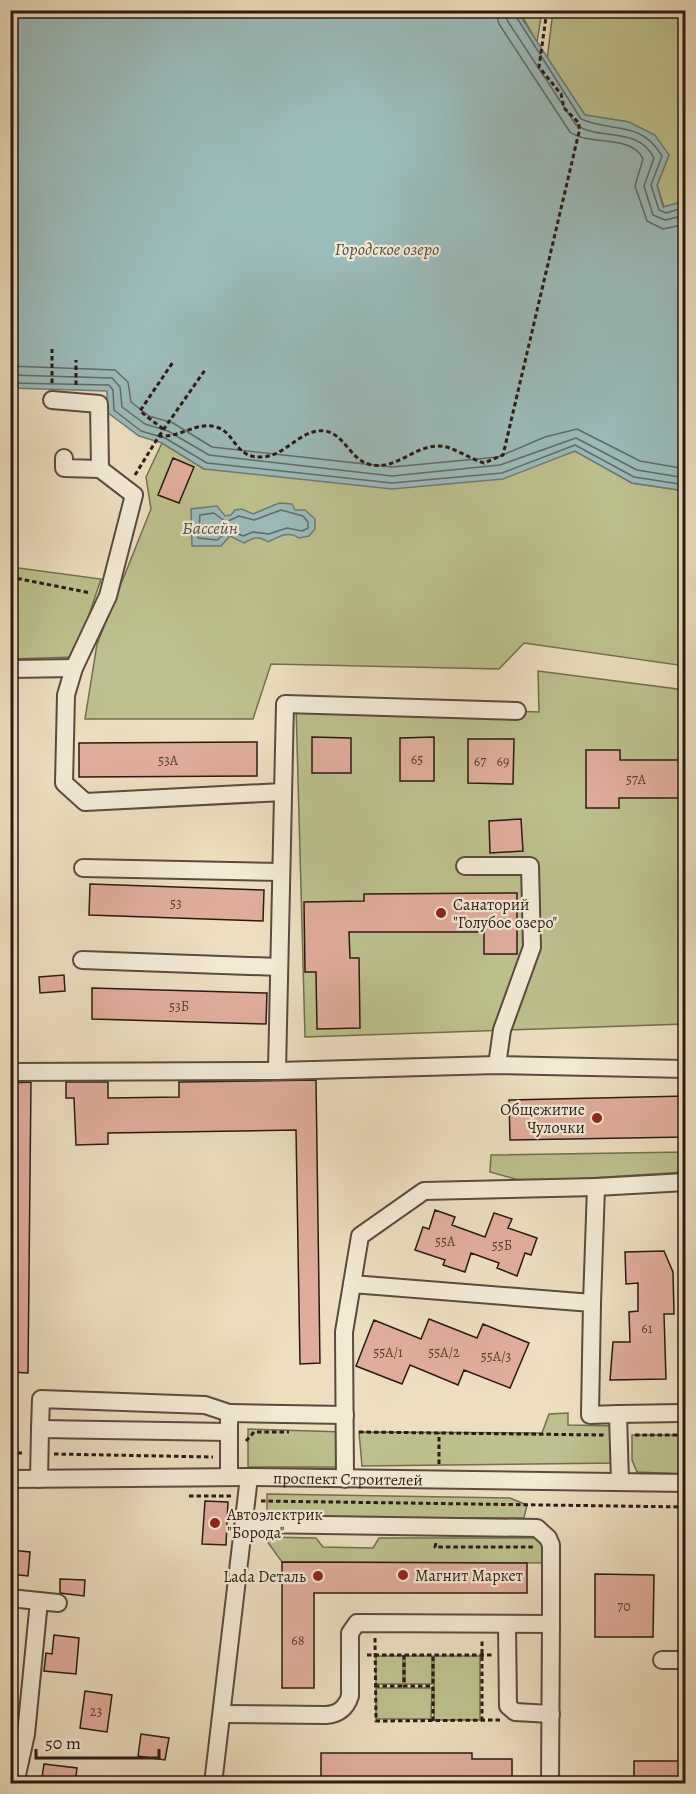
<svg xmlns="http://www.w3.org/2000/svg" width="696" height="1794" font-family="Alegreya,serif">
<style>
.green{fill:#bdc08e;stroke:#746d50;stroke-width:1.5}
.water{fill:#9bbbba;stroke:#6e7b77;stroke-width:1.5}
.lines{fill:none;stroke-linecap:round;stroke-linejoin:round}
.shore{stroke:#636a66;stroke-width:1.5}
.building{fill:#e0ad9c;stroke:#2b1a13;stroke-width:1.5}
.minor-casing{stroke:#5b4b3e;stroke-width:20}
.path{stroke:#2b1a13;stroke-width:3;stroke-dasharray:4.5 3;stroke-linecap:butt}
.minor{stroke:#f3ead5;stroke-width:16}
.poi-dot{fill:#8f2418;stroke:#f3ead5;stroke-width:2}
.labels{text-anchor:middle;stroke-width:4.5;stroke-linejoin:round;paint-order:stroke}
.number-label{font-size:14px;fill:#583f35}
.poi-label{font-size:16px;fill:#2b1a13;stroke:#f3ead5;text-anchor:start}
.street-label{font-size:16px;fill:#2b1a13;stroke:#f3ead5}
.water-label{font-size:18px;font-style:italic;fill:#52524d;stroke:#f3ead5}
</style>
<rect width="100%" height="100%" fill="#ecdebf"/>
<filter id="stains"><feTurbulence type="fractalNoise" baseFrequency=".00333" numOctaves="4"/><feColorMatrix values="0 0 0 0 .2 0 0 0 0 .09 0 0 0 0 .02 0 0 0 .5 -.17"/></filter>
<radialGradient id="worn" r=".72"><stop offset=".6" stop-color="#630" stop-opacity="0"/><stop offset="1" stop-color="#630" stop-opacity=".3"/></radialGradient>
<path class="green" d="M519 11H542L537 42Z
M553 11H685V201L664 207 657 185 669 155 629 122 585 115 546 68Z
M162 443 204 469 552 459 575 451 632 483 685 491V666L524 643 499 669 271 664 253 719H85L97 644 151 509 146 477Z
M11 567 101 579 75 657 11 659Z
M538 671 685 690V1024L305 1037 296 705 539 712Z
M685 1152V1172L526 1182 490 1172 491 1155Z
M568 1413V1425L618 1426 619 1463 362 1466 359 1432 542 1433 549 1414Z
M248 1429 345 1432V1467H248Z
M632 1435H685V1474L637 1472 632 1460Z
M267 1494 510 1498 527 1505 524 1518 267 1517Z
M264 1537 316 1538 323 1547 373 1548 379 1538H541L545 1563 282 1562Z
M376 1656H403V1684H376Z
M405 1656H432V1684H405Z
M434 1656H480V1720H434Z
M376 1688H432L431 1719H376Z"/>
<path class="water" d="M11 11H517L585 115 629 122 655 135 669 155 657 185 663 207 685 201V491L632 483 575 451 503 479 392 489 204 469 162 443 139 436 107 412V391L11 388Z
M279 503 292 504 295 510H305L315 519V529L309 536 299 538C289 530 278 537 268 542 259 536 254 537 244 543L230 536 221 546H192L191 509 217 506 225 516 231 515 235 510 242 509 253 514Z"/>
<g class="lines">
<path class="shore" d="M495 10 499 24 570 132C589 146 632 134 643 159L635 186 647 221 663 229 686 224
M505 10 507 20 576 125C601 141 638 126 654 158L644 186 653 215 665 220 686 215
M512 10 581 119C613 133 641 120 662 156L651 185 659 210 666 213 686 207
M10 366 115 370 128 382 131 402 149 416 173 423 212 447 392 467 498 457 545 437 577 429 640 461 686 469
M10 375 112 378 120 387 122 407 145 424 168 431 209 455 392 476 500 465 576 438 637 470 686 478
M10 383 109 385 113 390 114 410 141 431 165 438 207 463 392 483 502 473 575 445 634 477 686 485
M281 510 303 516 308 522V528L302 531 287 528 269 534 253 532 243 536 230 530 217 540 198 538 200 515 214 513 226 522 239 516 254 520Z"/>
</g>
<path class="building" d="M173 458 194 467 179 503 158 495Z
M312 737 351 738V773H312Z
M434 737V781H400V738Z
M468 739H514L513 784 468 783Z
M257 742V776L79 777V743Z
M586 750H620V760H686V798H619V808H586Z
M521 819 523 851 490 853 489 821Z
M90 884 264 890 263 921 89 915Z
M517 893V954H484V932H349L350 958H359L360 1028 317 1029 316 972H305L304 902 364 901V894Z
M64 975 65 991 40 993 39 977Z
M92 988 267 993 266 1024 92 1019Z
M316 1080 320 1363 300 1364 296 1130 108 1133V1144L76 1145 74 1098H66V1082H108V1098L179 1097V1082Z
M31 1082 28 1373 10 1372V1083Z
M686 1096V1137L510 1140 509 1100Z
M435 1210 455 1217 452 1225 485 1237 494 1213 512 1219 508 1228 537 1238 531 1255 525 1253 517 1276 497 1268 499 1263 471 1253 465 1272 443 1265 445 1260 415 1250 423 1227 429 1229Z
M664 1251 673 1272 674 1314H664L666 1379 610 1380 613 1342H630L629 1312 638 1311V1283L626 1284 625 1252Z
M429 1319 477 1338 483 1324 529 1343 510 1388 464 1370 458 1385 410 1365 402 1384 356 1366 374 1320 421 1339Z
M205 1501 228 1502 226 1545 202 1544Z
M10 1550 30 1552 28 1576 10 1574Z
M282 1562 527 1563V1593H314V1688H282Z
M595 1574 654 1575 653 1637H595Z
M60 1579 85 1580 84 1596 60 1593Z
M54 1635 79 1638 76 1674 44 1671 46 1653 52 1654Z
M85 1691 112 1695 107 1732 80 1728Z
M141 1734 169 1738 165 1760 138 1756Z
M321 1753H472V1759H512V1784H321Z
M634 1761H686V1784H634Z
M44 1764 77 1768 75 1784H41Z"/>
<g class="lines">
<g class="minor-casing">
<g id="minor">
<path d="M52 400 99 404 100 469"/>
<path d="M64 458V468L100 469 134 495 108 596 74 668 66 695 64 783 85 802 283 792"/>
<path d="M10 669 74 668"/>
<path d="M465 866H530L532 947 502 1030 497 1065"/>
<path d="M83 868 281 872"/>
<path d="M82 960 279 967"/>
<path d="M277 1071 285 704 517 711"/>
<path d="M10 1072 277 1071 497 1065 686 1069"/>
<path d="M596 1187 686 1182"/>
<path d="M352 1284 360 1236 424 1191 596 1187 592 1303"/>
<path d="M618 1414 682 1413"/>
<path d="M40 1429 41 1399 205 1405 229 1413"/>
<path d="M229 1477V1413L345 1415"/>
<path id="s1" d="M10 1479 249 1477 686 1483"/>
<path d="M39 1479 40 1429 229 1432"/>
<path d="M345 1479 344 1332 352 1284 592 1303 590 1415 618 1414 620 1482"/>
<path d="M10 1598 58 1603"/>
<path d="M507 1624 508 1706 515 1712 551 1714"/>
<path d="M662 1660H686"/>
<path d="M222 1714 326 1715C339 1714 346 1708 350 1696V1633L357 1623 551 1624V1545L548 1538 537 1528 245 1524"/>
<path d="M15 1784 26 1734 39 1601"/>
<path d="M213 1784 249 1477"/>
<path d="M550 1784 551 1624"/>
</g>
</g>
<path class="path" d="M52 383V349
M76 385V360
M163 429 140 411 173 362
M159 436 205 370
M135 475 159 436C181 438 196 421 216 427 236 432 234 459 263 457 287 455 301 428 325 431 346 435 350 461 372 465 397 469 413 447 437 446 452 445 469 459 484 463L503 455 579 132V123L564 108 561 94 539 67 547 10
M10 577 91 593
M359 1432 604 1435
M635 1435H686
M246 1441 254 1432H289
M10 1453H24
M54 1454 213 1457
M439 1464V1433
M189 1496H231
M261 1501 686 1507
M436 1543 435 1547H534
M375 1638 376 1721 502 1720
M367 1655H492
M404 1655V1686H433
M375 1686H404
M433 1721V1655
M482 1721V1639"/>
<use href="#minor" class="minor"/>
</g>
<g class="poi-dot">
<circle cx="441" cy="913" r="6"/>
<circle cx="597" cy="1118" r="6"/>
<circle cx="215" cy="1523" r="6"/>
<circle cx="403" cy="1575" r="6"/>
<circle cx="318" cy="1576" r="6"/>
</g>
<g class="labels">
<g class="number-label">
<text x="417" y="764">65</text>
<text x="168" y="765">53А</text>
<text x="480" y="766">67</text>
<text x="503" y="766">69</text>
<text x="636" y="784">57А</text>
<text x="176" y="908">53</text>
<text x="179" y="1011">53Б</text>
<text x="445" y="1246">55А</text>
<text x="502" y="1250">55Б</text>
<text x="647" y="1333">61</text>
<text x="388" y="1357">55А/1</text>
<text x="444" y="1357">55А/2</text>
<text x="496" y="1361">55А/3</text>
<text x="624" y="1611">70</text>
<text x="298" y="1645">68</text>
<text x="96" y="1716">23</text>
</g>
<g class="poi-label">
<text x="453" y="910">Санаторий<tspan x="453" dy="18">"Голубое озеро"</tspan></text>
<text x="585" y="1115" text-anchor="end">Общежитие<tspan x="585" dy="18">Чулочки</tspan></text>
<text x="227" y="1520">Автоэлектрик<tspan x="227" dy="18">"Борода"</tspan></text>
<text x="415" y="1581">Магнит Маркет</text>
<text x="306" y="1582" text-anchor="end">Lada Dеталь</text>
</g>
<g class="street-label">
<text dy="6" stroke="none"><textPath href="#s1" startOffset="338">проспект Строителей</textPath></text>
</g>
<g class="water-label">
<text x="387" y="255">Городское озеро</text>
<text x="210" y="534">Бассейн</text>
</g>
</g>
<rect width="696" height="1794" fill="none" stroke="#ecdebf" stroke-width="36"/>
<rect x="12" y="12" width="672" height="1770" fill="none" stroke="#2b1a13" stroke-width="3"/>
<rect x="18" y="18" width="660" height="1758" fill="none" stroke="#2b1a13" stroke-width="1.5"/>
<path d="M36 1749v9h123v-9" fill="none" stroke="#2b1a13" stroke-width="3"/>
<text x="45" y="1749" font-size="18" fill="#2b1a13" stroke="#f3ead5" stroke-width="4.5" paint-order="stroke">50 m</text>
<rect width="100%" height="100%" filter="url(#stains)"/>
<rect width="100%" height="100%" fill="url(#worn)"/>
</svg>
